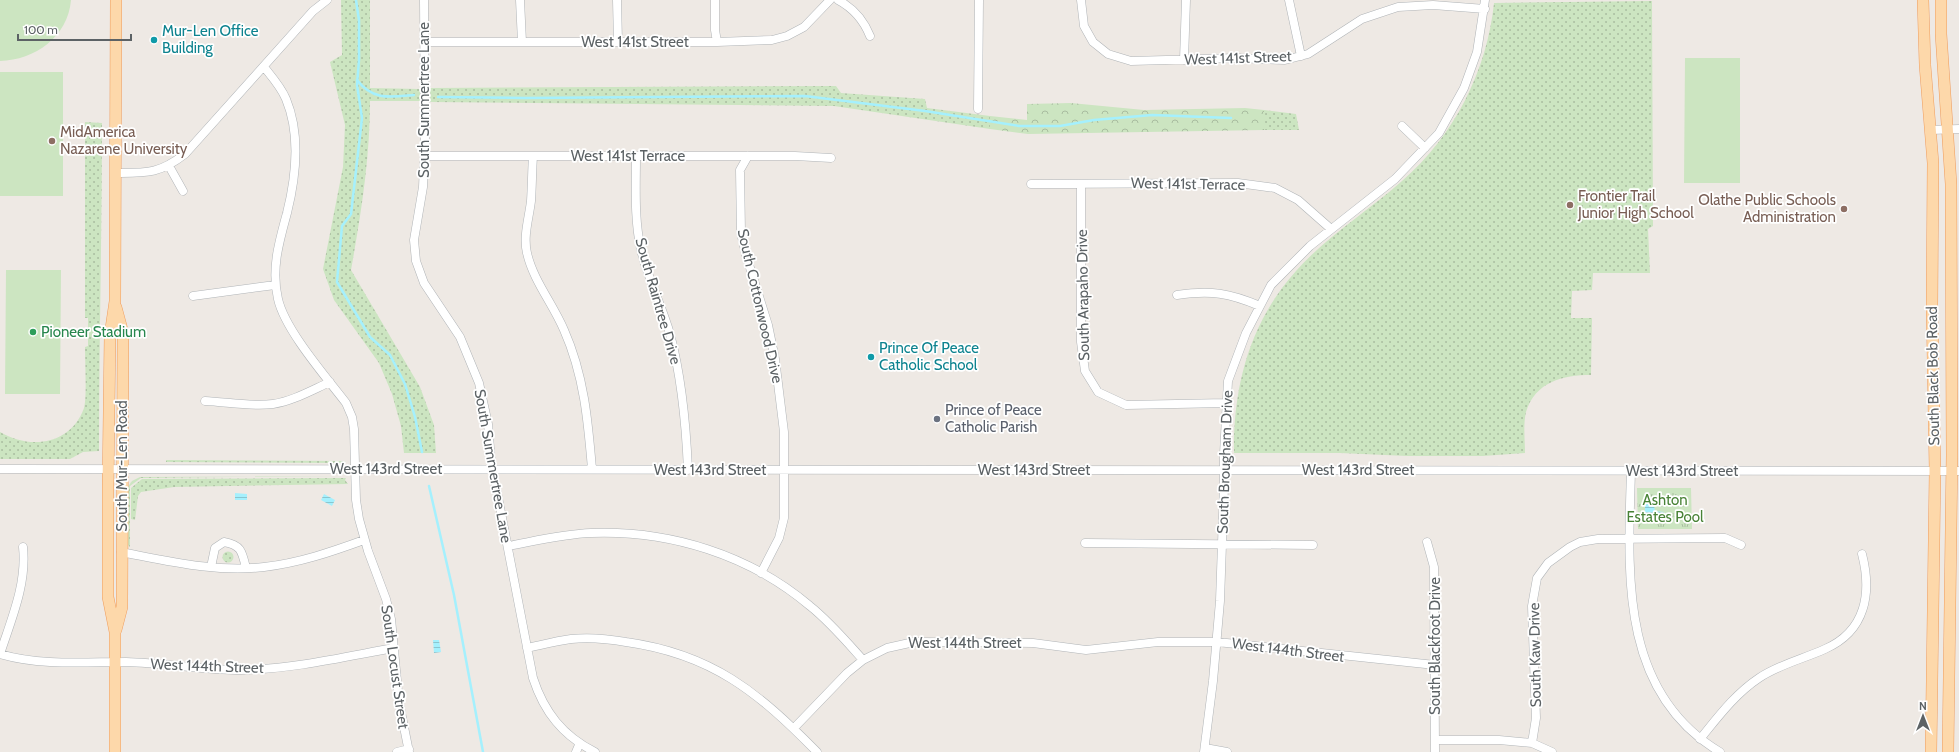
<svg xmlns="http://www.w3.org/2000/svg" width="1959" height="752" font-family="Cabin,sans-serif">
<style>
.grass{fill:url(#grass-dots)}
.forest{fill:url(#forest-crowns)}
.park{fill:url(#park-tufts)}
.pitch{fill:#cce5c1}
.water{fill:url(#water-rules)}
.lines{fill:none;stroke-linecap:round;stroke-linejoin:round}
.stream{stroke:#a5f0fd;stroke-width:2.5}
.minor-casing{stroke:#b0b4b7;stroke-width:9}
.major-casing{stroke:#ef9c5d;stroke-width:12}
.minor{stroke:#fff;stroke-width:8}
.major{stroke:#fdd8aa;stroke-width:11}
.culture-dot{fill:#0f9aa8;stroke:#fff;stroke-width:1.5}
.education-dot{fill:#8d6e63;stroke:#fff;stroke-width:1.5}
.leisure-dot{fill:#2e9e5b;stroke:#fff;stroke-width:1.5}
.worship-dot{fill:#6b7280;stroke:#fff;stroke-width:1.5}
.labels{text-anchor:middle;stroke-width:3.5;stroke-linejoin:round;paint-order:stroke}
.culture-label{font-size:15px;fill:#0d838f;stroke:#fff;text-anchor:start}
.street-label{font-size:15px;fill:#5c6265;stroke:#fff}
.education-label{font-size:15px;fill:#785e54;stroke:#fff;text-anchor:start}
.leisure-label{font-size:15px;fill:#27864d;stroke:#fff;text-anchor:start}
.worship-label{font-size:15px;fill:#5b616d;stroke:#fff;text-anchor:start}
.park-label{font-size:15px;fill:#488236;stroke:#fff}
</style>
<defs>
<pattern id="grass-dots" width="8" height="8" patternUnits="userSpaceOnUse"><rect width="8" height="8" fill="#cce5c1"/><path d="M2 2h.1M6 6h.1" fill="none" stroke="#a9bda0" stroke-width="1.8" stroke-linecap="round"/></pattern>
<pattern id="forest-crowns" width="20" height="18" patternUnits="userSpaceOnUse"><rect width="20" height="18" fill="#cce5c1"/><path d="M2 6a3 3 0 1 1 6 0M12 15a3 3 0 1 1 6 0" fill="none" stroke="#a9bda0"/></pattern>
<pattern id="park-tufts" width="24" height="20" patternUnits="userSpaceOnUse"><rect width="24" height="20" fill="#cce5c1"/><path d="M3 7l-1-3M5 7V3M7 7l1-3M15 17l-1-3M17 17v-4M19 17l1-3" fill="none" stroke="#a9bda0"/></pattern>
<pattern id="water-rules" width="6" height="5" patternUnits="userSpaceOnUse"><rect width="6" height="5" fill="#a5f0fd"/><path d="M0 2.5h6" fill="none" stroke="#8ac6d0"/></pattern>
</defs>
<rect width="100%" height="100%" fill="#eee9e4"/>
<path class="grass" d="M341 0H370V88L420 89V101H370C370 158 361 214 351 270L420 387 434 425 436 453H404L401 426 392 394 379 363 334 300 323 269 343 167 345 125 330 62 342 55Z
M1652 1 1653 226 1648 229 1650 273H1593L1592 290 1572 291 1571 318H1592L1591 375C1563 375 1535 382 1526 412 1523 425 1525 440 1525 453L1483 456H1407L1340 453H1234C1233 386 1250 322 1296 271 1327 236 1367 212 1402 181 1454 136 1487 71 1494 3Z
M836 86 841 93 925 99 927 108 990 116V129L834 106 430 102V88Z
M1264 110 1296 114 1299 130H1264Z
M85 122 102 123C102 232 99 342 99 451L83 452 70 459H0V432C30 450 71 445 84 408 87 399 85 359 85 347L88 346V318H85Z
M166 460 346 461 340 463 166 462Z
M344 476 141 478 130 486V547L127 544V488L132 481 140 477Z
M342 478H346L345 480 348 484 174 487 141 492 138 496 135 520 131 519V488L142 479Z
M222.5 557a5.5 5.5 0 1 1 11 0a5.5 5.5 0 1 1-11 0Z"/>
<path class="forest" d="M1071 103 1144 110 1245 108 1264 110V130L1028 134 990 129V116L1027 120V104Z"/>
<path class="park" d="M1637 488H1691L1692 529H1638Z"/>
<path class="pitch" d="M0 0H71C68 37 35 60 0 61Z
M1685 58H1740V183H1684Z
M0 72H63V196H0Z
M6 270H61L60 394H5Z"/>
<path class="water" d="M235 493 247 494V500H235Z
M324 494 335 500 332 506 321 500Z
M1653 500 1655 511 1664 512V519H1651V516H1648L1647 513H1645V501Z
M433 640H439L441 652 434 653Z"/>
<g class="lines">
<path class="stream" d="M356 0 359 20V60L357 85 362 118 351 214 342 226 337 282 370 337 390 355 405 384 415 417 422 452
M357 80C373 101 391 97 414 95
M438 97 524 98 805 96 925 111 1019 126H1060L1094 120 1152 115 1231 118
M429 486 454 595 483 752"/>
<g class="minor-casing">
<path id="minor" d="M424 0 425 144 423 187 414 240 416 261 424 283 460 337 479 383 488 424 491 461 533 678C544 712 563 736 595 752
M520 0 522 42
M617 0 618 42
M715 0V30L717 42
M838 0C853 8 864 21 870 36
M1081 0 1084 26 1093 42 1108 54 1131 61 1237 58 1285 60 1308 54 1362 19 1398 7 1433 5 1485 9
M1289 0 1301 56
M425 42H717L772 40 787 36 804 27 830 0
M1184 60 1186 0
M264 67C272 77 281 87 286 99 301 135 296 177 287 213 279 242 271 269 278 299 285 330 326 377 346 403L352 417 354 429 356 500 359 519 368 551 386 599 391 619 399 702 409 752
M978 109 979 0
M1402 126 1425 148
M1931 130 1959 129
M425 156H795L831 158
M533 156C532 171 532 186 531 201 529 218 523 236 527 253 533 280 553 304 564 330 584 375 588 421 592 469
M636 156C636 187 634 219 641 250 648 279 662 306 670 334 682 378 686 424 688 470
M748 156 740 170 741 233 746 255 768 325 775 359 784 432V518L779 538 761 573
M169 166 183 191
M116 173C147 173 159 174 185 154L313 11 327 0
M1031 184 1238 183 1275 188 1298 200 1331 229
M1081 184V342L1085 371 1098 392 1126 405 1226 403
M1177 295C1211 290 1229 293 1260 306
M193 296 275 285
M205 401C227 402 251 407 273 404 293 401 312 390 330 382
M0 469 1959 471
M1631 471C1628 573 1619 692 1720 752
M1427 542 1434 567 1435 752
M1085 543 1313 545
M508 546C535 541 563 534 591 533 670 530 750 555 810 606 830 622 846 641 863 660
M121 552C168 561 217 573 264 567 299 563 331 552 364 540
M211 567 215 548 224 542C241 545 242 551 246 568
M527 648C541 645 556 641 571 639 589 637 609 639 626 642 712 654 758 692 817 752
M0 654C41 666 84 662 126 662 165 663 203 670 241 670 293 669 344 657 394 648
M0 654C11 620 27 584 23 547
M794 728 847 673 863 660 887 648 914 642 1033 643 1086 650 1158 642H1217L1435 665
M1700 739C1718 717 1735 694 1759 678 1780 664 1803 659 1825 649 1866 631 1872 593 1862 554
M1435 740H1499L1532 743 1552 752
M1532 743 1536 718 1532 606 1537 578 1548 563 1570 547 1580 542 1598 539 1725 538 1741 545
M1205 748 1227 752
M397 752 409 749
M576 752 579 745
M1204 752 1213 681 1220 601 1224 487V454L1228 381 1246 333 1271 285 1310 246 1395 179 1439 133 1464 88 1477 52 1485 0"/>
</g>
<g class="major-casing">
<path id="major" d="M1923 0 1925 65 1933 163 1932 307 1935 471 1931 752
M1941 0V34L1951 184 1952 455 1948 752
M116 630 122 607 123 333 116 307
M115 752V632L108 597V488L110 335 115 301 116 0"/>
</g>
<use href="#minor" class="minor"/>
<use href="#major" class="major"/>
</g>
<g class="culture-dot">
<circle cx="154" cy="40" r="4"/>
<circle cx="871" cy="357" r="4"/>
</g>
<g class="education-dot">
<circle cx="52" cy="141" r="4"/>
<circle cx="1570" cy="205" r="4"/>
<circle cx="1844" cy="209" r="4"/>
</g>
<circle class="leisure-dot" cx="33" cy="332" r="4"/>
<circle class="worship-dot" cx="937" cy="419" r="4"/>
<g class="labels">
<g class="culture-label">
<text x="162" y="36">Mur-Len Office<tspan x="162" dy="17">Building</tspan></text>
<text x="879" y="353">Prince Of Peace<tspan x="879" dy="17">Catholic School</tspan></text>
</g>
<g class="street-label">
<text x="635" y="47">West 141st Street</text>
<text transform="translate(1238 58) rotate(-2)" y="5">West 141st Street</text>
<text transform="translate(424 100) rotate(-90)" y="5">South Summertree Lane</text>
<text x="628" y="161">West 141st Terrace</text>
<text transform="translate(1188 184) rotate(1)" y="5">West 141st Terrace</text>
<text transform="translate(1083 295) rotate(-91)" y="5">South Arapaho Drive</text>
<text transform="translate(658 301) rotate(74)" y="5">South Raintree Drive</text>
<text transform="translate(760 306) rotate(77)" y="5">South Cottonwood Drive</text>
<text transform="translate(1933 376) rotate(-91)" y="5">South Black Bob Road</text>
<text transform="translate(1225 462) rotate(-88)" y="5">South Brougham Drive</text>
<text transform="translate(122 466) rotate(-90)" y="5">South Mur-Len Road</text>
<text transform="translate(493 466) rotate(80)" y="5">South Summertree Lane</text>
<text x="386" y="474">West 143rd Street</text>
<text x="710" y="475">West 143rd Street</text>
<text x="1034" y="475">West 143rd Street</text>
<text x="1358" y="475">West 143rd Street</text>
<text x="1682" y="476">West 143rd Street</text>
<text x="965" y="648">West 144th Street</text>
<text transform="translate(1435 646) rotate(-90)" y="5">South Blackfoot Drive</text>
<text transform="translate(1288 650) rotate(7)" y="5">West 144th Street</text>
<text transform="translate(1535 655) rotate(-91)" y="5">South Kaw Drive</text>
<text transform="translate(207 666) rotate(2)" y="5">West 144th Street</text>
<text transform="translate(395 667) rotate(82)" y="5">South Locust Street</text>
</g>
<g class="education-label">
<text x="60" y="137">MidAmerica<tspan x="60" dy="17">Nazarene University</tspan></text>
<text x="1578" y="201">Frontier Trail<tspan x="1578" dy="17">Junior High School</tspan></text>
<text x="1836" y="205" text-anchor="end">Olathe Public Schools<tspan x="1836" dy="17">Administration</tspan></text>
</g>
<g class="leisure-label">
<text x="41" y="337">Pioneer Stadium</text>
</g>
<g class="worship-label">
<text x="945" y="415">Prince of Peace<tspan x="945" dy="17">Catholic Parish</tspan></text>
</g>
<g class="park-label">
<text x="1665" y="505">Ashton<tspan x="1665" dy="17">Estates Pool</tspan></text>
</g>
</g>
<g transform="translate(1923 716)" stroke="#ffffff" stroke-width="3" paint-order="stroke">
<path d="M0-3L7 15L0 10L-7 15Z" fill="#5c6265"/>
<text y="-6" font-size="11" font-weight="bold" text-anchor="middle" fill="#5c6265">N</text>
</g>
<path d="M18 34v6h113v-6" fill="none" stroke="#5c6265" stroke-width="2"/>
<text x="24" y="34" font-size="12" fill="#5c6265" stroke="#ffffff" stroke-width="3" paint-order="stroke">100 m</text>
</svg>
